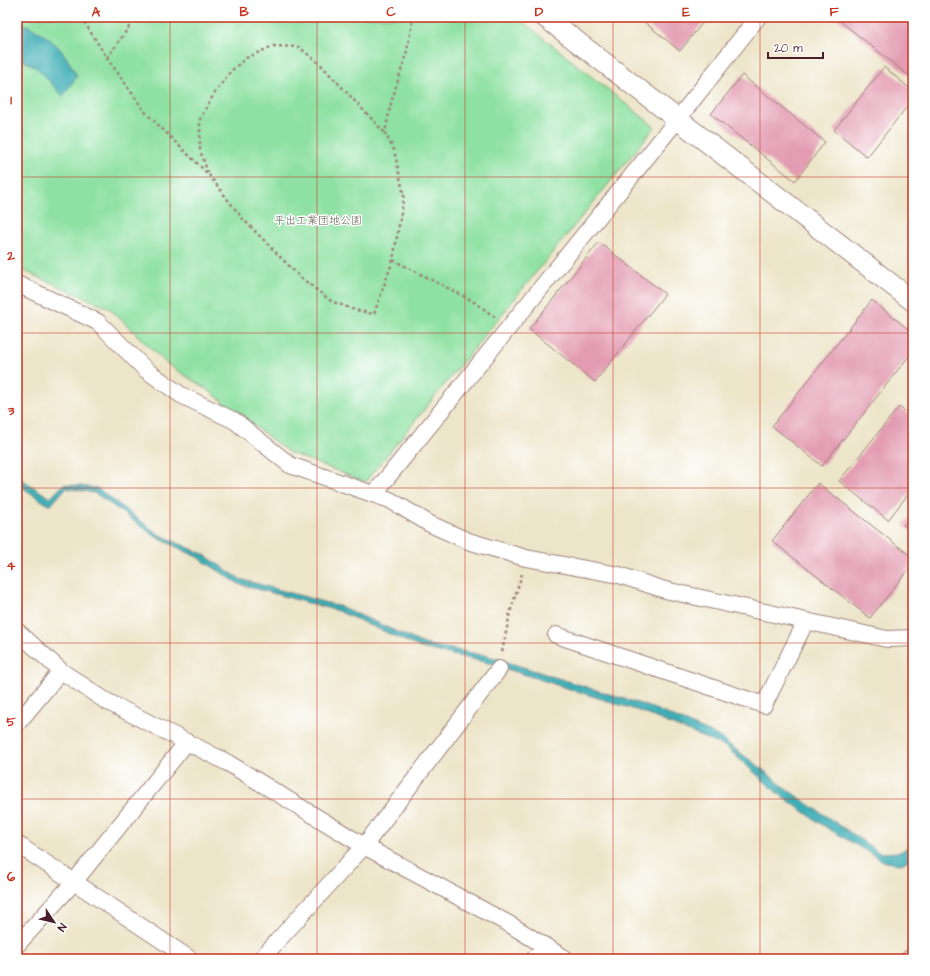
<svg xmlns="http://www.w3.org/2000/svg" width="930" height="976" font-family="'Architects Daughter','Klee One',sans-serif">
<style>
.green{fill:#8ee1a2;stroke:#6c8066}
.water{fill:#3caeb5;stroke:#436670}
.building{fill:#e39cb2}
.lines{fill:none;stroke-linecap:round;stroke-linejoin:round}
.minor-casing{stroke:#9c827a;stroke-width:18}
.tertiary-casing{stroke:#9c827a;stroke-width:22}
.path{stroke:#9c827a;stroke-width:2.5;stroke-dasharray:3 3;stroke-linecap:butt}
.minor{stroke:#fff;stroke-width:16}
.tertiary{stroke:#fff;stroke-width:20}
.grid{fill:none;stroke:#c8321e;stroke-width:1;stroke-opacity:0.55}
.labels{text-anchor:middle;stroke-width:3;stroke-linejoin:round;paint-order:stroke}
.park-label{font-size:11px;fill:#5e594f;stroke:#fff}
.neatline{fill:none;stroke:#c8321e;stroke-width:1.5}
.grid-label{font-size:13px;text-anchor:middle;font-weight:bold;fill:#c8321e}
</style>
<rect width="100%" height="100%" fill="#fff"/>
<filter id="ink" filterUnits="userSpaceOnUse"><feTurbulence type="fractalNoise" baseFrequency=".025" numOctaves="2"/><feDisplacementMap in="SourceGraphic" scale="8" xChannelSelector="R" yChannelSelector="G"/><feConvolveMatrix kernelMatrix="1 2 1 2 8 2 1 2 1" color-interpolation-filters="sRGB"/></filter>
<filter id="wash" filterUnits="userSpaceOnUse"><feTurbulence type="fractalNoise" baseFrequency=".012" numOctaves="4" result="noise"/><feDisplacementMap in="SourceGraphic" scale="16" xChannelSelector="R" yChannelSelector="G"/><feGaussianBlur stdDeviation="0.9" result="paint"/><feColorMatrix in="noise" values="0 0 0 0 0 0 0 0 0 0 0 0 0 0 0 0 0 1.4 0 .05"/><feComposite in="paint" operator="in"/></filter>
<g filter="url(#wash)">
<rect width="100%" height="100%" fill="#ede5c9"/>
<path class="green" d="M17 17H517L655 127 365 482 288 452 208 390 167 364 109 308 17 268Z"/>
<path class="water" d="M17 17H20L21 22C53 39 60 44 77 76L63 96 37 68 17 57Z
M17 476 50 498 64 484 97 488 158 534 203 554 240 579 342 607 424 644 488 656 650 707 716 735 761 768 785 788 880 853 900 852 913 844V858L901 864 885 862 824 826 775 791 726 747 639 711 485 662 421 648 338 611 239 584 197 557 156 537 95 493 66 488 50 506 17 484Z"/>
<g id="blocks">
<path class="building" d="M638 17H707L680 51Z
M835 17H913V79Z
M884 67 913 91V99L867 157 834 130Z
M742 75 825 142 795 181 711 114Z
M599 242 665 294 595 382 529 329Z
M872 300 913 333V351L822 466 772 426Z
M899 407 913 417V488L888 520 839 481Z
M818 483 913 558V564L870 618 772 541Z
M913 513V533L903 525Z"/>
</g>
</g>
<g filter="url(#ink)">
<use href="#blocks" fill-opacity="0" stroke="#9c827a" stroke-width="1"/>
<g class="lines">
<g class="minor-casing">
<path id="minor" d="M17 284 98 322 146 370 181 395 235 421 290 465 390 500 430 524 468 541 526 558 619 575 665 590 887 639 913 638
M374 494 677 120 758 17
M17 631 61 671 106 701 228 763 364 846 509 924 566 959
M556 635 764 705 806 621
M17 724 61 671
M17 844 190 959
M17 945 74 882 187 742
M261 959 364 846 499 669
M534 959 546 947
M909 959 913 956"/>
</g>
<g class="tertiary-casing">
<path id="tertiary" d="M545 17 913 301"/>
</g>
<path class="path" d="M81 17 107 58 146 113 209 175 242 218 300 277 331 301 355 310 374 314 393 260 404 196 394 150 385 133 391 103 407 51 413 17
M107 58 136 17
M208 173 200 150V119L214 94 231 71 246 58 273 46 299 47 321 65 385 133
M393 260 471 300 495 317
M502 652 510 613 522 574"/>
<use href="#minor" class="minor"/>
<use href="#tertiary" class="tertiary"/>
</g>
</g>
<path class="grid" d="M170 17V959M317 17V959M465 17V959M613 17V959M760 17V959M17 177H913M17 333H913M17 488H913M17 643H913M17 799H913"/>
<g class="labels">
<g class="park-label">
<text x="318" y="224">平出工業団地公園</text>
</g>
</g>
<rect width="930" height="976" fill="none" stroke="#fff" stroke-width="44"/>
<g transform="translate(54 922) rotate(125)" stroke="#ffffff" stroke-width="3" paint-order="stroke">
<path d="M0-3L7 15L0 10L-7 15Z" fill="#4a1f2b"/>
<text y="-6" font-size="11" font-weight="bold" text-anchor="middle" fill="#4a1f2b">N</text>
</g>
<path d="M768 52v6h55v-6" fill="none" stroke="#4a1f2b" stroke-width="2"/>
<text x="774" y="52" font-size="12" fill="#4a1f2b" stroke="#ffffff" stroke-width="3" paint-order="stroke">20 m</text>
<rect x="22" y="22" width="886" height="932" class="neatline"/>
<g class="grid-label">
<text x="96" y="16">A</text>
<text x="244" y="16">B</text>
<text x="391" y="16">C</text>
<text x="539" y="16">D</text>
<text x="686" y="16">E</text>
<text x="834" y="16">F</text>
<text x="11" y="104">1</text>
<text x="11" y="260">2</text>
<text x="11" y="415">3</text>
<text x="11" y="570">4</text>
<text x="11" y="726">5</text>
<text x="11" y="881">6</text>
</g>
</svg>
